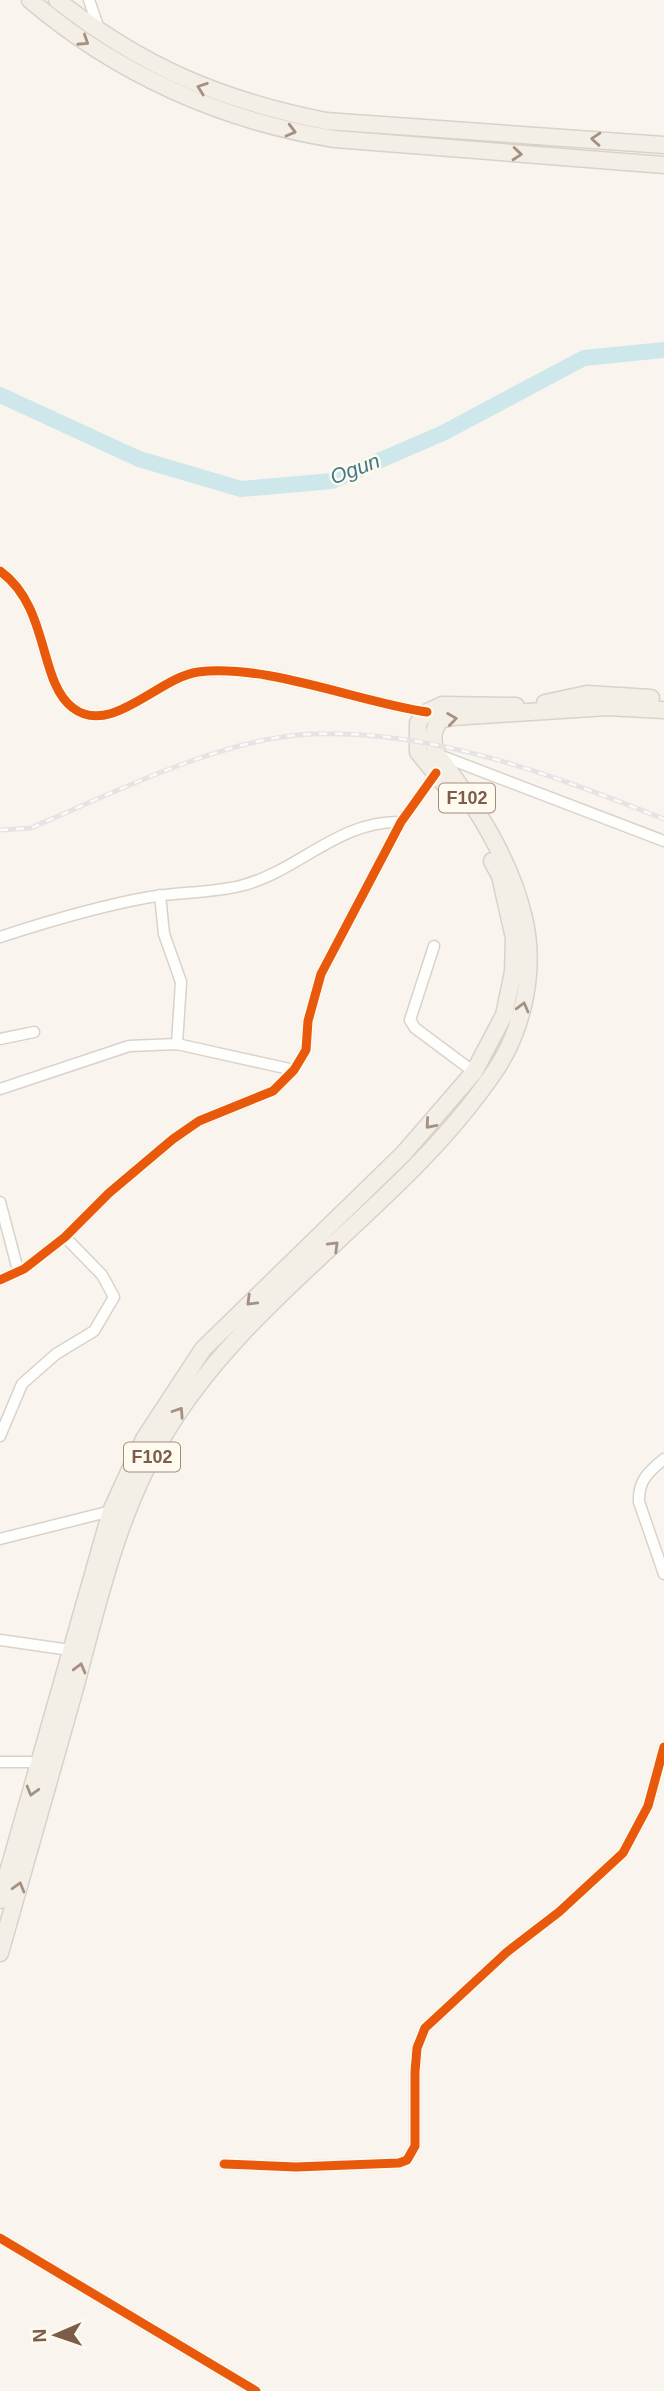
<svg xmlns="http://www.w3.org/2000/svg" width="664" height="2391" font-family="Arial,sans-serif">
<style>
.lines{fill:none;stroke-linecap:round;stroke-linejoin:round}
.river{stroke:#cee7eb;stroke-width:16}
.minor-casing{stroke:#d9d2cc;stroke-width:13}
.primary-casing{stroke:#dad1ca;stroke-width:19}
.minor{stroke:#fefefc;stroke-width:10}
.primary{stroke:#f3efe6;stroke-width:16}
.rail-casing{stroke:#e6e3e6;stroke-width:5}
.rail{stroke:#fffaf0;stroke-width:2.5;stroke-dasharray:8;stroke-linecap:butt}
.cycleway-casing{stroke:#fffaf0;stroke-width:13}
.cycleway{stroke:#e8590c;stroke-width:9}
.oneway{stroke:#a59081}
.labels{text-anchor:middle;stroke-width:5;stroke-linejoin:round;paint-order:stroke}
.shield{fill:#fffaf0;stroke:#a38c7c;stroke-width:2}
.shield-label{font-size:18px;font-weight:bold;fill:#7b5d4a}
.water-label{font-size:21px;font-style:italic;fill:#3f7a88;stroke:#fffaf0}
</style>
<rect width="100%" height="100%" fill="#f9f5ee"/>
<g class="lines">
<path class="river" d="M0 395 139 459 241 489 332 481 443 433 584 358 664 350"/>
<g class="minor-casing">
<path id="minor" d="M89 0 99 29
M0 571C50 607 38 682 73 708 111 737 159 677 198 672 264 663 359 702 427 712
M439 755 664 841
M160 895 164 934 181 982 177 1044
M0 937C49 921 99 906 150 897 179 892 211 893 240 886 298 872 338 820 401 822
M434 946 410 1020 415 1028 474 1072
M0 1039 34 1032
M0 1089 129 1046 177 1044 294 1070
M0 1202 18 1270
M0 1280 24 1269 65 1237 109 1193 173 1139 199 1121 273 1091 294 1070 306 1050 308 1021 321 974 401 822 436 773
M0 1436 22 1384 56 1354 94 1331 114 1297 102 1275 65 1237
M664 1459C648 1472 638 1481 639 1502L664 1574
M0 1539 111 1511
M0 1640 70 1650
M0 1762H40
M224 2164 296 2167 399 2163 407 2160 415 2146V2072L417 2048 425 2028 507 1952 559 1912 623 1853 648 1806 664 1747
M0 2238 256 2391"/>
</g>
<g class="primary-casing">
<path id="primary" d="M30 0C117 74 222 121 335 139L664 165
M57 0C143 67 220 100 326 121L664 145
M545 703 587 694 651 698
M454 796 418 752V723L427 712 442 705 516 706
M0 1900 111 1511 144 1439 203 1349 404 1153 474 1072 504 1015 513 972 514 938 500 876 492 861
M0 1953C25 1866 50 1779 74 1692 97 1607 116 1519 160 1442 243 1296 401 1210 495 1071 524 1028 536 968 524 918 510 857 473 802 436 753 432 740 432 731 440 720L452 717 607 707 664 710"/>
</g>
<use href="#minor" class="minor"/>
<use href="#primary" class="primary"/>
<g class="rail-casing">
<path id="rail" d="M0 830 31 828C113 793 222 738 311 734 433 729 552 775 664 819"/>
</g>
<use href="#rail" class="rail"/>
<g class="cycleway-casing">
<path id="cycleway" d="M0 571C50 607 38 682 73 708 111 737 159 677 198 672 264 663 359 702 427 712
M0 1280 24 1269 65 1237 109 1193 173 1139 199 1121 273 1091 294 1070 306 1050 308 1021 321 974 401 822 436 773
M224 2164 296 2167 399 2163 407 2160 415 2146V2072L417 2048 425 2028 507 1952 559 1912 623 1853 648 1806 664 1747
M0 2238 256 2391"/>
</g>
<use href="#cycleway" class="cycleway"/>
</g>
<defs><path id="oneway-chevron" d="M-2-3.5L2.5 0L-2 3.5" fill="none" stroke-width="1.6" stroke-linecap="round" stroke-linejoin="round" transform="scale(1.75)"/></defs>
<g class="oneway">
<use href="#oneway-chevron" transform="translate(84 41) rotate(33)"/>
<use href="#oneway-chevron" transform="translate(202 88) rotate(-160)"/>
<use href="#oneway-chevron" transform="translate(291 131) rotate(15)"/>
<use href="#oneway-chevron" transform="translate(596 139) rotate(-176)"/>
<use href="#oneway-chevron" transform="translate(517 154) rotate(5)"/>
<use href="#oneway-chevron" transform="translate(452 719) rotate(-8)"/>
<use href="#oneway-chevron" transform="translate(523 1007) rotate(-75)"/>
<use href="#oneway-chevron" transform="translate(430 1124) rotate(131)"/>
<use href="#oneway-chevron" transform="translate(334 1246) rotate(-44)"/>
<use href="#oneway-chevron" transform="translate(251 1301) rotate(136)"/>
<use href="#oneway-chevron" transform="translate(179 1412) rotate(-56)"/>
<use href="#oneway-chevron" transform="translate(80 1668) rotate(-75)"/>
<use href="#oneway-chevron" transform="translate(32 1791) rotate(106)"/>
<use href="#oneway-chevron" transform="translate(19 1887) rotate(-74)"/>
</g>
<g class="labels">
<g class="shield">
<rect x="439" y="783.5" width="56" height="29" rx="5"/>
<rect x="124" y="1442.5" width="56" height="29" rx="5"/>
</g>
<g class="shield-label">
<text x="467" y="804">F102</text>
<text x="152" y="1463">F102</text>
</g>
<g class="water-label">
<text transform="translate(355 469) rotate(-21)" y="7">Ogun</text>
</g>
</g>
<g transform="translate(56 2335) rotate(268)" stroke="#fffaf0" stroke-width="5" paint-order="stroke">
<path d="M0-5L12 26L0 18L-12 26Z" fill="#7b5d4a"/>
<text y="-10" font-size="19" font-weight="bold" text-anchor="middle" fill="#7b5d4a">N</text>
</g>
</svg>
